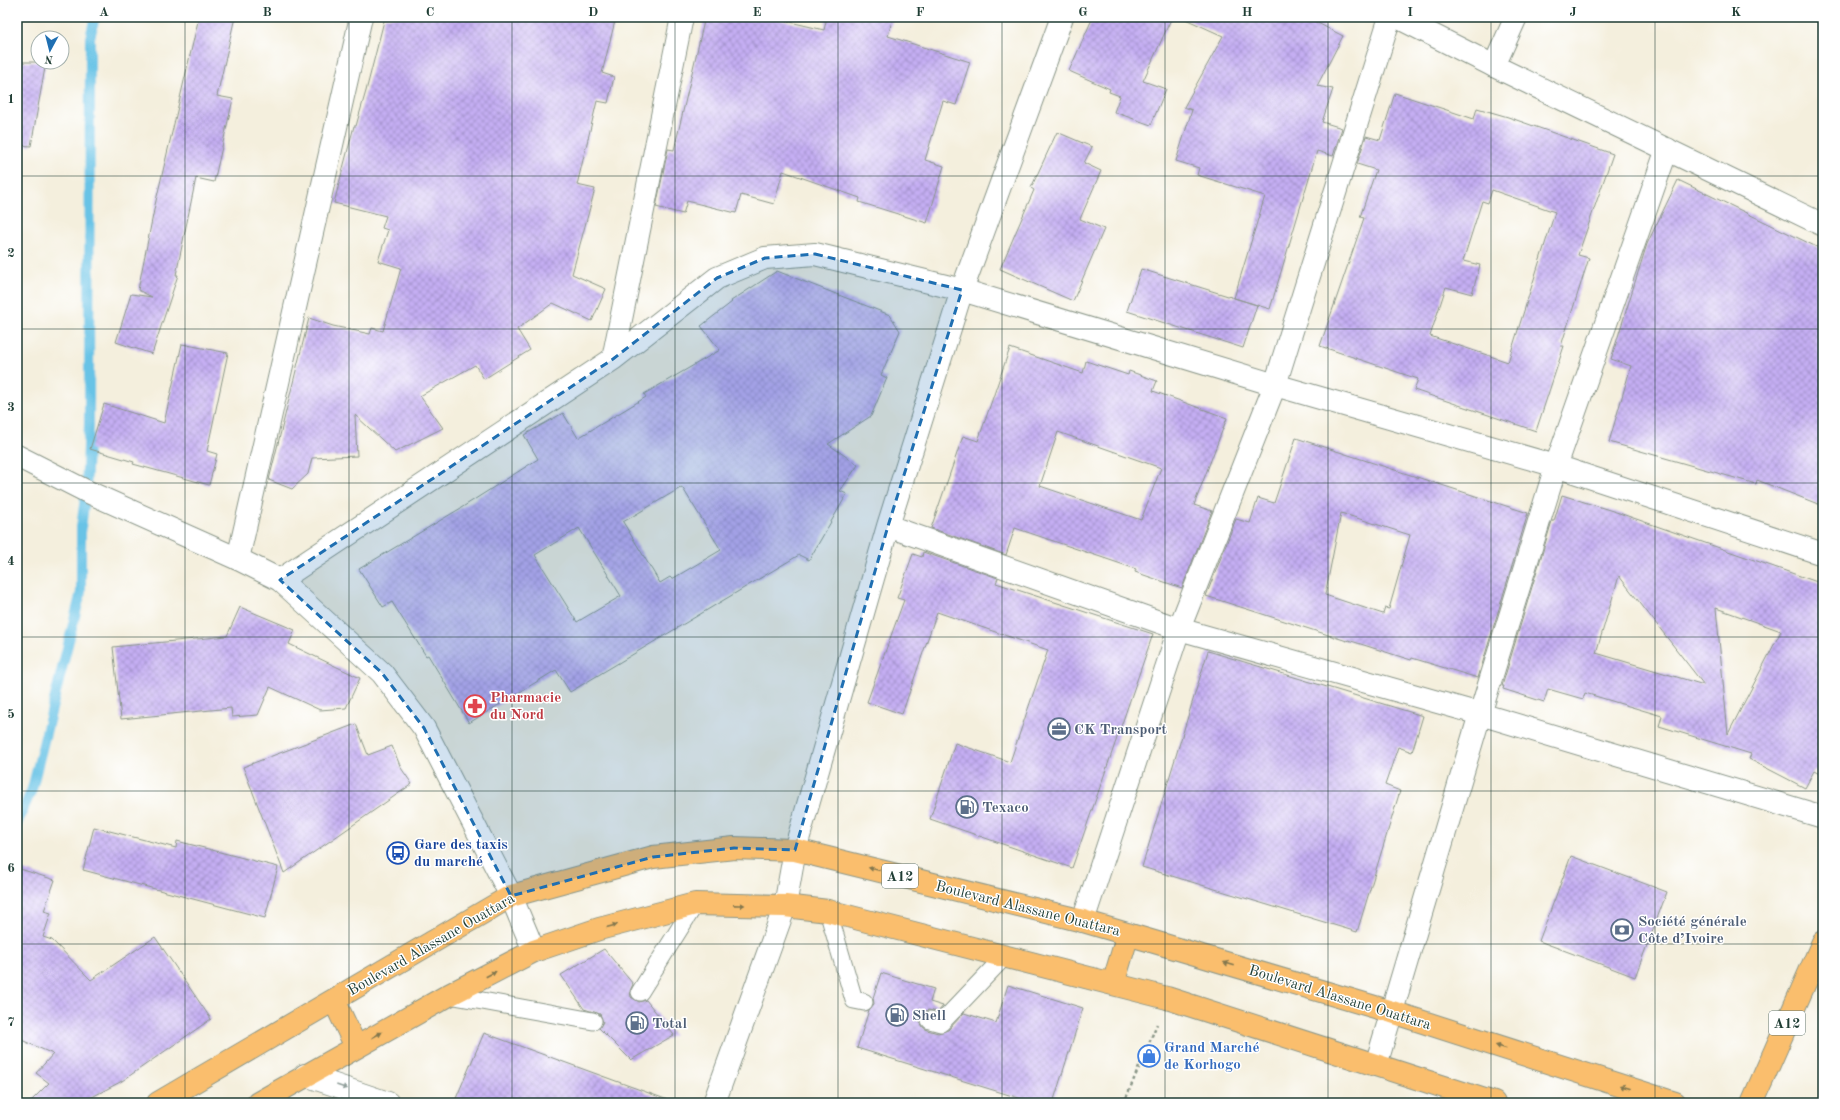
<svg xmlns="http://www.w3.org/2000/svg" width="1840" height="1120" font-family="'Old Standard TT',serif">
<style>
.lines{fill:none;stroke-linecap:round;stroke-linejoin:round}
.stream{stroke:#68c3e6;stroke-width:10}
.building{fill:url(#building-cross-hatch);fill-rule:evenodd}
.service-casing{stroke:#8a9688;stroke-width:19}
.minor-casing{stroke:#8a9688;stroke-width:24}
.tertiary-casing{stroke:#8a9688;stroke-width:24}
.primary-casing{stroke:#8a9688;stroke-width:24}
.path{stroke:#8a9688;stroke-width:2.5;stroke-dasharray:3 3;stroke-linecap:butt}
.service{stroke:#fff;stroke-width:17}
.minor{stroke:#fff;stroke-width:22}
.tertiary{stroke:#fff;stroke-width:22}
.primary{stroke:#fabe6d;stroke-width:22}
.oneway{fill:#82774e}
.oneway2{fill:#8f9e9a}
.marked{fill:#1f6fb2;fill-opacity:0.2;stroke:#1f6fb2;stroke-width:3;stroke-dasharray:8 5;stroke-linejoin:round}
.grid{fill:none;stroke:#1f3d34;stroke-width:1;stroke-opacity:0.55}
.labels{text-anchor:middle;stroke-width:3;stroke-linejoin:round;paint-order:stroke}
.shield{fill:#fff;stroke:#627771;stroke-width:1}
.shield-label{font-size:14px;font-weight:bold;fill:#1f3d34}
.health-label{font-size:15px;font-weight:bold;fill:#be3a42;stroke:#fff;text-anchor:start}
.service-label{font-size:15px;font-weight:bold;fill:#4e5e75;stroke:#fff;text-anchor:start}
.transit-label{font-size:15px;font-weight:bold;fill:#164399;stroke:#fff;text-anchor:start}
.street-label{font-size:15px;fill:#1f3d34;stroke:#fff}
.shop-label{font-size:15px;font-weight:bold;fill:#366cbe;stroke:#fff;text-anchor:start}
.neatline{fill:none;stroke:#1f3d34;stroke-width:1.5}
.grid-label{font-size:13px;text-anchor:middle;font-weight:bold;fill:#1f3d34}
</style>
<defs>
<pattern id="building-cross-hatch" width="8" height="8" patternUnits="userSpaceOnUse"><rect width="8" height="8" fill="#c5aef3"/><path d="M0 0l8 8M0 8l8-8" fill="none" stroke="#9f8fc6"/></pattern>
</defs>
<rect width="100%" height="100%" fill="#fff"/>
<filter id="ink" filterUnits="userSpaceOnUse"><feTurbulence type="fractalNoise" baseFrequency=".025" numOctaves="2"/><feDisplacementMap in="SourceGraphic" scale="8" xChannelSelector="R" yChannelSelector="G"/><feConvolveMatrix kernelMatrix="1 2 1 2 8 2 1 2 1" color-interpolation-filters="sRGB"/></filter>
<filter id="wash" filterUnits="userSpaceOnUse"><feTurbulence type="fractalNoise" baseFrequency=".012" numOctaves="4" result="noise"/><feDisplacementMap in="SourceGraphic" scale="16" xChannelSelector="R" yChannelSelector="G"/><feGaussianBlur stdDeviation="0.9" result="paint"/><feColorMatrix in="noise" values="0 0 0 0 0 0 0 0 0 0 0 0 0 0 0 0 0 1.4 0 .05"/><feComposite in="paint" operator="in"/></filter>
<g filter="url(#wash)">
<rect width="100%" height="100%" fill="#f4efdd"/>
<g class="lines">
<path class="stream" d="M17 824 32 789 81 592V527L86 491 89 424 90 38 95 17"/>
</g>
<g id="blocks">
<path class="building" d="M199 17H235L217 96 233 99 214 182 196 178 176 275H178L152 354 116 342 131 294 152 297 138 290 155 205Z
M385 17H616L602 73 614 77 608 103 597 101 577 185 595 189 572 274 606 289 592 321 553 303 517 329 530 350 484 379 475 365 420 396 443 428 395 452 355 415 357 456 312 458 308 474 292 489 269 480 309 318 333 326 370 334 372 328 383 331 401 268 378 261 388 230 382 228 386 216 334 203 354 126H356L366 91Z
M705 17H769L824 30 827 17H893L888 36 970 62 956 105 943 101 925 160 944 166 927 223 859 202 860 198 783 171 774 204 741 195 736 213 687 201 683 214 656 207 668 149 674 150Z
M1093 17H1172L1143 81 1166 89 1151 125 1114 112 1120 96 1109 92 1110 89 1069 71Z
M1181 17H1306L1343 36 1317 86 1333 89 1322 122 1342 128 1333 156 1317 151 1270 309 1234 298 1265 196 1197 175 1199 168 1176 161 1192 110 1184 107 1223 36Z
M17 62H46L31 146 17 145Z
M1395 93 1474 119 1477 108 1508 117 1613 154 1578 255 1589 258 1561 346H1564L1536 431 1414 390 1418 379 1320 346 1364 218 1360 217 1376 170 1357 164 1366 136 1380 140ZM1492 190 1555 212 1508 362 1430 336 1446 287 1472 294 1480 265 1463 261 1482 201 1488 203Z
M1057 132 1092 147 1084 163 1101 171 1080 219 1104 229 1073 301 1000 269 1034 190 1031 188Z
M1678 180 1823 250V506L1757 480 1756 484 1609 442 1631 366 1611 359 1647 244Z
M1141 269 1257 305 1243 348 1127 311Z
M777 271 890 315 900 331 881 375 887 378 871 416 828 444 858 465 840 491 847 494 809 560 799 555 570 692 556 670 469 723 428 655 426 656 392 602 383 607 359 569 461 508 538 459 524 435 563 413 578 438 646 397 644 394 720 350 701 326 732 302 731 301ZM682 487 721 550 672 579 670 577 660 583 623 522ZM579 528 621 596 577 622 535 555Z
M182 344 228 353 207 451 217 454 209 485 133 464 134 462 90 449 104 404 164 423Z
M1010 348 1083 373 1086 361 1128 375 1129 371 1157 381 1153 391 1227 418 1194 505 1212 511 1182 588 1135 572 1136 569 1015 528 1006 555 931 528 963 436 978 441ZM1058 432 1161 468 1141 520 1040 486Z
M1296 438 1528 513 1478 678 1412 658 1411 660 1348 640 1347 641 1206 596 1236 519 1250 523 1258 498 1274 503ZM1341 513 1410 535 1389 609 1385 608 1383 614 1325 595Z
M1562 495 1619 513 1823 584V776L1814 771 1805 788 1749 759 1751 754 1659 726 1662 716 1585 693 1583 699 1548 689 1544 702 1503 689 1504 686H1502L1552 521H1554ZM1619 576 1704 685 1596 653ZM1716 608 1781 631 1728 734Z
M923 552 998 578 996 583 1153 634 1072 868 930 819 955 743 1010 762 1048 650 937 612 902 714 867 702 904 600 897 598 913 554 922 557Z
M240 607 295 630 289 644 360 678 346 708 320 710 270 687 258 715 232 717 231 708 121 719 113 647 227 636Z
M1208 651 1423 716 1412 752 1398 747 1385 785 1400 791 1357 932 1142 867Z
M356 724 368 755 392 746 401 768 412 784 284 873 243 767Z
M94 827 176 848 177 841 278 867 265 918 83 870Z
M1571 856 1667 892 1635 977 1539 941Z
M17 868 55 880 44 911 51 913 43 937 52 940 91 980 155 937 211 1019 122 1081 81 1103H29L49 1083 36 1073 53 1054 17 1038Z
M604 949 633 984 630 991 631 997 639 1002 646 1000 674 1035 631 1060 599 1028 603 1022 600 1014 584 1009 561 975Z
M881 973 934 989 930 1002 943 1006 938 1012 928 1010 923 1013 920 1017V1022L923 1027 927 1030 938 1033 948 1030 964 1013 996 1023 1008 985 1083 1008 1053 1103H1035L857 1048 869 1010 874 1004 873 998Z
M484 1033 668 1100 667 1103H454Z"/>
</g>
</g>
<g filter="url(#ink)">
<use href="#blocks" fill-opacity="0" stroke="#8a9688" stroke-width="1"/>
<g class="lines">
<g class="service-casing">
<path id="service" d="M828 911 854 1000 864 1002
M640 992 695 904
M449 995 593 1021
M930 1020 941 1023 1004 957"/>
</g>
<g class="minor-casing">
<path id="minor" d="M1494 66 1516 17
M613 359 682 17
M888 526 1179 629 1480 714 1823 817
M238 559 361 17
M280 580 613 359 717 278 765 258 815 254 962 290 1275 385 1556 466 1823 554
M1083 921 1179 629 1275 385 1390 17
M1376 1065 1480 714 1556 466 1667 149
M305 1075 388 1103
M714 1103 785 906 795 850 888 526 962 290 1062 17"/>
</g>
<g class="tertiary-casing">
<path id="tertiary" d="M1397 17 1494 66 1823 225
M17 456 86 491 238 559 280 580 382 673 424 728 511 896 534 951"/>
</g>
<g class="primary-casing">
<path id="primary" d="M1113 984 1128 934
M334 1000 356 1047
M158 1103 511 896 653 857 734 848 795 850 1083 921 1392 1012 1675 1103
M258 1103 449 995 534 951 599 929 695 904 785 906 828 911 1167 998 1494 1103
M1752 1103 1823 942"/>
</g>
<path class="path" d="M1124 1103 1157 1024"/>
<use href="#service" class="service"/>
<use href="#minor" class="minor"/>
<use href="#tertiary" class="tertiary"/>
<use href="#primary" class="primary"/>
</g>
<defs><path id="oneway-solid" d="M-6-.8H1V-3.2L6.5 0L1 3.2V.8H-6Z"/></defs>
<g class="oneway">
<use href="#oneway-solid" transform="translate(874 869) rotate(-166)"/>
<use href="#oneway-solid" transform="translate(739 905) rotate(1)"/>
<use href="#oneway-solid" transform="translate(612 926) rotate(-15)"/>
<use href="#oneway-solid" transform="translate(1229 964) rotate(-163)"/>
<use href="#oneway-solid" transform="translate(491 974) rotate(-28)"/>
<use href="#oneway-solid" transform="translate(377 1035) rotate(-29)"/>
<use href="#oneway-solid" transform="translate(1501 1047) rotate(-162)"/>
<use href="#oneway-solid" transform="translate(1625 1087) rotate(-162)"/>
</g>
<use class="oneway2" href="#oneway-solid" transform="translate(342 1087) rotate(19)"/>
</g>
<path class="marked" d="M815 254 962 290 888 526 795 850 734 848 653 857 511 896 424 728 382 673 280 580 613 359 717 278 765 258Z"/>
<path class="grid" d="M185 17V1103M349 17V1103M512 17V1103M675 17V1103M838 17V1103M1002 17V1103M1165 17V1103M1328 17V1103M1491 17V1103M1655 17V1103M17 176H1823M17 329H1823M17 483H1823M17 637H1823M17 791H1823M17 944H1823"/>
<defs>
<g id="pharmacy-ring" transform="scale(1.15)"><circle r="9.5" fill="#fff" stroke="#e0444e" stroke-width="1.5"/><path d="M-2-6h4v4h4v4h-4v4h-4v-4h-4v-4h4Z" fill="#e0444e"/></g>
<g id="office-ring" transform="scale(1.15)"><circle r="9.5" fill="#fff" stroke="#5c6f8a" stroke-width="1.5"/><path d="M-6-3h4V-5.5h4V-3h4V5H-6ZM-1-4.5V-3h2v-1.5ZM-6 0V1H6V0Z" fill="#5c6f8a"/></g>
<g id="fuel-ring" transform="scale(1.15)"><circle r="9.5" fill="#fff" stroke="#5c6f8a" stroke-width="1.5"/><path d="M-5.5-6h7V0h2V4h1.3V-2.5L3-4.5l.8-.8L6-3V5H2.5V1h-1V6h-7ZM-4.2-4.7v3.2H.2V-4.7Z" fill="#5c6f8a"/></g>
<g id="bus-ring" transform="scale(1.15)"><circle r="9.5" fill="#fff" stroke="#1a4fb4" stroke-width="1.5"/><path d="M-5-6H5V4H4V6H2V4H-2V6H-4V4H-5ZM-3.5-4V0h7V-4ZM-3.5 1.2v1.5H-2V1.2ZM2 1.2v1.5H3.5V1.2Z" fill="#1a4fb4"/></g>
<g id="bank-ring" transform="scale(1.15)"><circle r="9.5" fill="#fff" stroke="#5c6f8a" stroke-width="1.5"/><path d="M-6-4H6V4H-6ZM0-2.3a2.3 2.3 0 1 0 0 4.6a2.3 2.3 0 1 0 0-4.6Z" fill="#5c6f8a"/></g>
<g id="shop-ring" transform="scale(1.15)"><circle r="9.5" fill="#fff" stroke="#3f7fe0" stroke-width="1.5"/><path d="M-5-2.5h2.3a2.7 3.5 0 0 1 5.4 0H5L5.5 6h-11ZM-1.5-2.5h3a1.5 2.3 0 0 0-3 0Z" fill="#3f7fe0"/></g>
</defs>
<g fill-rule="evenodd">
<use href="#pharmacy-ring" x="475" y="706"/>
<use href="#office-ring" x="1059" y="729"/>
<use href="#fuel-ring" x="967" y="807"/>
<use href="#bus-ring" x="398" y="853"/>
<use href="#bank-ring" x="1622" y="930"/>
<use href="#fuel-ring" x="897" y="1015"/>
<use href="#fuel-ring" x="637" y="1023"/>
<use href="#shop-ring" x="1149" y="1056"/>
</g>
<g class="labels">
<g class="shield">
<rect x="882" y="864" width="36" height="24" rx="3"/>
<rect x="1769" y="1011" width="36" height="24" rx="3"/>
</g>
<g class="shield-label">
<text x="900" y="881">A12</text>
<text x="1787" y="1028">A12</text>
</g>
<g class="health-label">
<text x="490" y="702">Pharmacie<tspan x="490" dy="17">du Nord</tspan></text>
</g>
<g class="service-label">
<text x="1074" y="734">CK Transport</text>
<text x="982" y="812">Texaco</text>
<text x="1638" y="926">Société générale<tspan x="1638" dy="17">Côte d’Ivoire</tspan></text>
<text x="912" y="1020">Shell</text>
<text x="652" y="1028">Total</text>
</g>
<g class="transit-label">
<text x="414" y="849">Gare des taxis<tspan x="414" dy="17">du marché</tspan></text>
</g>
<g class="street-label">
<text transform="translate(1028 908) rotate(14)" y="5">Boulevard Alassane Ouattara</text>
<text transform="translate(431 944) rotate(-30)" y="5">Boulevard Alassane Ouattara</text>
<text transform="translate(1340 997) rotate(17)" y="5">Boulevard Alassane Ouattara</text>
</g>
<g class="shop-label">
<text x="1164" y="1052">Grand Marché<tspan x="1164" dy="17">de Korhogo</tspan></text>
</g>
</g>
<rect width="1840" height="1120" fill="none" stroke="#fff" stroke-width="44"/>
<g transform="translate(50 50) rotate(187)"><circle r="19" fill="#ffffff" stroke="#a5b1ae"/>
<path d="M0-3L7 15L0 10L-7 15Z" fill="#1f6fb2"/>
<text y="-6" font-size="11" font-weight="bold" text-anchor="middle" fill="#1f3d34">N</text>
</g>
<rect x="22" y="22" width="1796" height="1076" class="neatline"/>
<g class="grid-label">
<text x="104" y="16">A</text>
<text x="267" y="16">B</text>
<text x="430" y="16">C</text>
<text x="593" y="16">D</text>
<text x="757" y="16">E</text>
<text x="920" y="16">F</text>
<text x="1083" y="16">G</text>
<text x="1247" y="16">H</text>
<text x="1410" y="16">I</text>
<text x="1573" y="16">J</text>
<text x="1736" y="16">K</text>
<text x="11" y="103">1</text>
<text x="11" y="257">2</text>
<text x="11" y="411">3</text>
<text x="11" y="565">4</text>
<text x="11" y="718">5</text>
<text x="11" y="872">6</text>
<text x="11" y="1026">7</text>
</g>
</svg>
